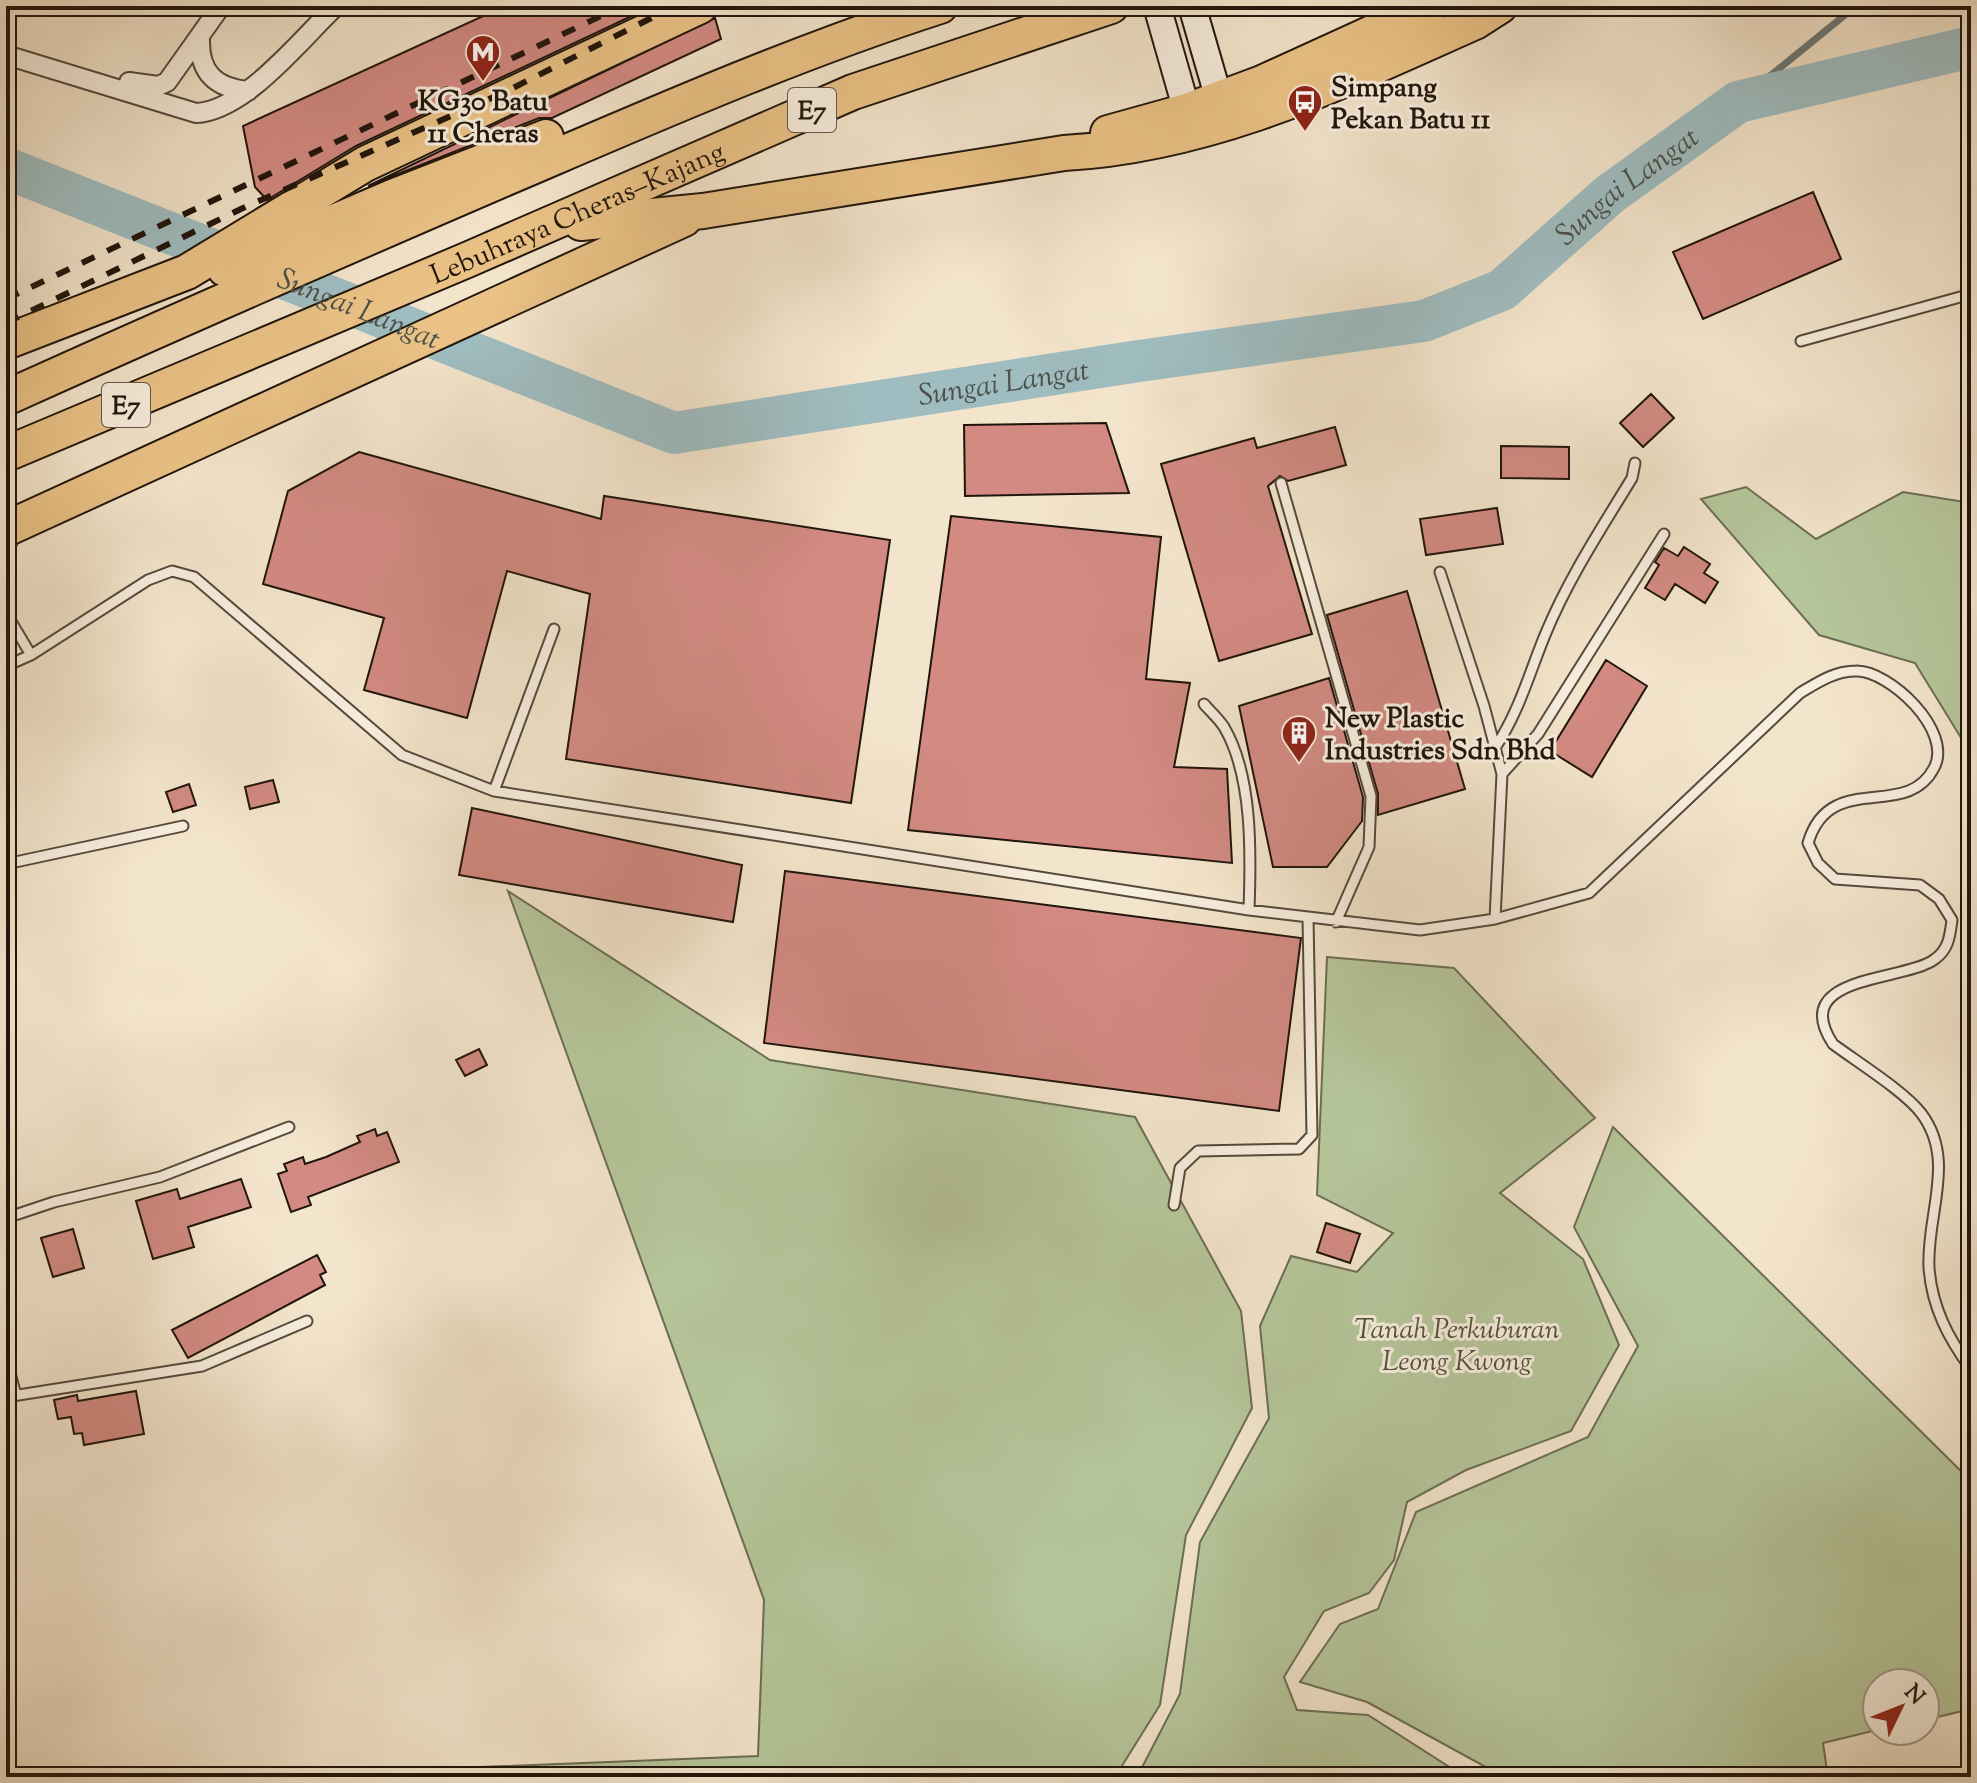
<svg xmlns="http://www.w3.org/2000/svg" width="1977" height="1783" font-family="'Sorts Mill Goudy',serif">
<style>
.green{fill:#b6c69b;stroke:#6b6e54;stroke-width:2}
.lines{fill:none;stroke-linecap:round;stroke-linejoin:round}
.stream{stroke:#6c7a79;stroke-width:7}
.river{stroke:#9fbdc1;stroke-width:42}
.building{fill:#d28a82;stroke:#20150c;stroke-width:2}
.lane-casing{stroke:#55493c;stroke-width:13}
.street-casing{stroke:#55493c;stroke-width:22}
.secondary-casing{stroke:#20150c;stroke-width:30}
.highway-casing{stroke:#20150c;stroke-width:38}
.lane{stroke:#f7eede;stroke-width:9}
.street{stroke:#f7eede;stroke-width:18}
.secondary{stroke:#f7eede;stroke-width:26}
.highway{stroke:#eac286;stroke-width:34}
.rail{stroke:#20150c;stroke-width:6;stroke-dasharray:14 14;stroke-linecap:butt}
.labels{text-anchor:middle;stroke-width:6;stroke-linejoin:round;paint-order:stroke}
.shield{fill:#f7eede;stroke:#60564b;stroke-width:2}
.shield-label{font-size:26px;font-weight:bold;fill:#20150c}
.poi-label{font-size:28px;font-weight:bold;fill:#20150c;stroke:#f7eede;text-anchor:start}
.street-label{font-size:28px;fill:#20150c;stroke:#f7eede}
.park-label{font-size:28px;font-style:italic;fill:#54533e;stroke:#f7eede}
.water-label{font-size:30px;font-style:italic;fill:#4c504b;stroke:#f7eede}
</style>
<rect width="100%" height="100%" fill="#f3e5cc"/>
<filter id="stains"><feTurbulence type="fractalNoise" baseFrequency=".0025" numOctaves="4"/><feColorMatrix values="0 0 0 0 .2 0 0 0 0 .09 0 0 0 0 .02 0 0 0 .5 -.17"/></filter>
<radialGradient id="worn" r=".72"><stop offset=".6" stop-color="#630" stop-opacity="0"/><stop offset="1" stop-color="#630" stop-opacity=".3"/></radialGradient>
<path class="green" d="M1746 487 1816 539 1903 492 1971 503V873L1963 741 1915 663 1819 635 1701 499Z
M508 891 770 1060 1135 1117 1241 1311 1252 1408 1186 1535 1160 1705 1115 1777H229L758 1756 764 1600Z
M1327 957 1454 968 1595 1118 1500 1193 1583 1259 1619 1345 1571 1431 1466 1470 1407 1502 1394 1560 1369 1593 1324 1611 1284 1677 1297 1710 1368 1715 1465 1777H1137L1180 1694 1200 1542 1269 1418 1260 1326 1291 1256 1357 1272 1393 1233 1317 1195Z
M1971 1089V1299L1965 1290Z
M1613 1127 1971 1481V1709L1925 1720V1683H1877V1730L1823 1743 1828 1777H1504L1367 1702 1300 1682 1340 1624 1378 1609 1416 1512 1588 1437 1638 1346 1574 1227Z"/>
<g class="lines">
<path class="stream" d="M1738 102 1856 6"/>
<path class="river" id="s1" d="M6 168 674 433 1139 361 1424 321 1502 290 1610 194 1738 102 1971 47"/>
</g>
<path class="building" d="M505 6H653L356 146 267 200 255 187 243 126Z
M715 18 721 39 552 118H539L368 186Z
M1813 192 1841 259 1703 319 1673 252Z
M1651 394 1674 418 1643 447 1620 423Z
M1106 423 1129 493 965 496 964 425Z
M1335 427 1346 465 1288 481 1280 476 1268 486 1312 634 1219 661 1161 464 1254 438 1257 448Z
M1501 446 1569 447V479L1501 478Z
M359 452 601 519 604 496 890 540 851 803 566 759 590 594 507 571 467 718 364 690 384 618 263 584 288 491Z
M1497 508 1503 544 1426 555 1420 519Z
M951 516 1161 537 1146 679 1190 683 1174 767 1227 769 1232 863 908 830Z
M1684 547 1710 564 1704 573 1718 582 1705 603 1675 584 1665 600 1645 588 1659 565 1655 562 1664 548 1678 556Z
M1407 591 1465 789 1378 815V794L1327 615Z
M1606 660 1647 686 1592 777 1550 751Z
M1329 678 1363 797 1362 821 1327 867H1273L1239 706Z
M273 780 279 802 250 809 245 787Z
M189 784 196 805 173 812 166 792Z
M472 808 742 865 733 922 459 875Z
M785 871 1301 938 1279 1111 764 1043Z
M479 1049 487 1065 465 1076 456 1060Z
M375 1129 377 1136 387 1132 399 1162 308 1197 311 1205 291 1212 278 1174 287 1171 284 1164 303 1157 305 1164 326 1157 360 1142 357 1136Z
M241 1179 251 1207 188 1227 194 1247 153 1259 136 1201 177 1189 180 1199Z
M1326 1223 1360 1234 1350 1263 1317 1252Z
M73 1229 84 1268 53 1277 41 1238Z
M317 1255 326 1272 320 1275 325 1285 188 1358 172 1330Z
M136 1391 144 1434 84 1445 82 1433 74 1434 71 1417 58 1419 54 1400 77 1395 78 1401Z"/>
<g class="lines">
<g class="lane-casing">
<path id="lane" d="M1801 341 1971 294
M1281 483 1371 796 1369 847 1336 922
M6 555 15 536
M1440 572 1484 706 1502 774
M6 600 9 616
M6 613 31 655
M6 666 31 655 148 580 172 571 194 577 402 755 494 791 1249 910 1420 930 1495 919 1589 893 1800 693C1817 683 1834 671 1856 671 1889 670 1954 731 1934 768 1906 822 1830 769 1808 843L1818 863 1835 879 1920 885 1939 899 1952 920C1950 935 1949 949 1935 959 1905 982 1787 974 1833 1044 1857 1062 1904 1091 1921 1113 1957 1160 1926 1215 1929 1268 1932 1307 1948 1338 1971 1369
M1204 704C1210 711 1219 719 1224 727 1253 776 1251 855 1249 910
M1495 748C1519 712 1529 674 1545 635 1568 579 1601 529 1632 478L1635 463
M494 791 554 629
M6 864 183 826
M1495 919 1502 774 1538 734 1664 534
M1174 1205 1180 1168 1198 1151 1299 1149 1312 1135 1308 918
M6 1218 54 1202 160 1177 289 1127
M6 1359 16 1395
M6 1397 202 1366 307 1321"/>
</g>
<g class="street-casing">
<path id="street" d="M200 39C199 73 216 88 248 91
M6 55 196 113C245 111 301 39 336 6
M129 82 158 86 167 82 221 6"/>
</g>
<g class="secondary-casing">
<path id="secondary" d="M1157 6 1187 111
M1192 6 1219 99"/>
</g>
<g class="highway-casing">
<g id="highway">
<path d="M1108 133 1187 111 1262 83 1431 6"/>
<path d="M581 223 703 211 1064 153C1212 145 1342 81 1475 22L1500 6"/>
<path d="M225 269 392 197 546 137"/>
<path d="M6 342 187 272 365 164 700 6"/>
<path d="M6 398C172 323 339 250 506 178 649 117 791 54 940 6"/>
<path id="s2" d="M6 454 467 260 853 92 1111 6"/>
<path d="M6 529 684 219"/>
</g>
</g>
<use href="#lane" class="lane"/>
<use href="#street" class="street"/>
<use href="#secondary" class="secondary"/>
<use href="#highway" class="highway"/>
<path class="rail" d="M6 299 622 6
M6 323 243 208 503 93 675 6"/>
</g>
<defs>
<g id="metro-pin" transform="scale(1.8)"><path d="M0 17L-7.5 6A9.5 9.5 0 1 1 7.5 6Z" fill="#8f2418" stroke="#f7eede"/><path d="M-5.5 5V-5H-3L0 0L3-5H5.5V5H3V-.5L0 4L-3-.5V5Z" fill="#fff"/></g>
<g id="bus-pin" transform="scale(1.8)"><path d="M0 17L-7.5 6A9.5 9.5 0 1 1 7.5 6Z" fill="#8f2418" stroke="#f7eede"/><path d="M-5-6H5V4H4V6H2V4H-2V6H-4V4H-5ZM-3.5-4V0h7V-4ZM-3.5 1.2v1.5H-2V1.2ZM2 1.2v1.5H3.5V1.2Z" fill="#fff"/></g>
<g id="building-pin" transform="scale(1.8)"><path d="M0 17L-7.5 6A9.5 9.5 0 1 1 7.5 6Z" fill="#8f2418" stroke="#f7eede"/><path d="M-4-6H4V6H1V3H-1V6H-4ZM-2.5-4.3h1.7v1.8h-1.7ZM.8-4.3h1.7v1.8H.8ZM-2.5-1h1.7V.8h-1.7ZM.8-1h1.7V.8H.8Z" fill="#fff"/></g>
</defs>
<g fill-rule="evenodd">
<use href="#metro-pin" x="483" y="52"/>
<use href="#bus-pin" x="1305" y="102"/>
<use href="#building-pin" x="1299" y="733"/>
</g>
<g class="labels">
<g class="shield">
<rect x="788" y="88" width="48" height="44" rx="6"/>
<rect x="102" y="383" width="48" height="44" rx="6"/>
</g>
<g class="shield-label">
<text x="812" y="119">E7</text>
<text x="126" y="414">E7</text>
</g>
<g class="poi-label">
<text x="1331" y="96">Simpang<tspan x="1331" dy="32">Pekan Batu 11</tspan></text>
<text x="483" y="110" text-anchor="middle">KG30 Batu<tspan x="483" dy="32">11 Cheras</tspan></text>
<text x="1325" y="727">New Plastic<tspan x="1325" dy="32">Industries Sdn Bhd</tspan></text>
</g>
<g class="street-label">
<text dy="10" stroke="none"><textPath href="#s2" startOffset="620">Lebuhraya Cheras–Kajang</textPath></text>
</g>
<g class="park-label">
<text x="1457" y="1338">Tanah Perkuburan<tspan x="1457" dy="32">Leong Kwong</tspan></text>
</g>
<g class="water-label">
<text dy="10" stroke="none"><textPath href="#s1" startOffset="1724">Sungai Langat</textPath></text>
<text dy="10" stroke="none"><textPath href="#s1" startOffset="380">Sungai Langat</textPath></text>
<text dy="10" stroke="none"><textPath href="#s1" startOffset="1052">Sungai Langat</textPath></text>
</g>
</g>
<rect width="1977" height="1783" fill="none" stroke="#f3e5cc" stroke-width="32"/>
<rect x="8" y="8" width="1961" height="1767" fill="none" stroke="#20150c" stroke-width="4"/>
<rect x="16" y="16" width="1945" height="1751" fill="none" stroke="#20150c" stroke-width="2"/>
<g transform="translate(1901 1707) rotate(47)"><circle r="38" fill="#f7eede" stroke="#a1978a" stroke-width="2"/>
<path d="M0-6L14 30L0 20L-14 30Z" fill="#8f2418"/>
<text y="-12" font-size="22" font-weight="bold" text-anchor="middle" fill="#20150c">N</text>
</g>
<rect width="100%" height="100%" filter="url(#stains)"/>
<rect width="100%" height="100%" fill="url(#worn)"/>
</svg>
